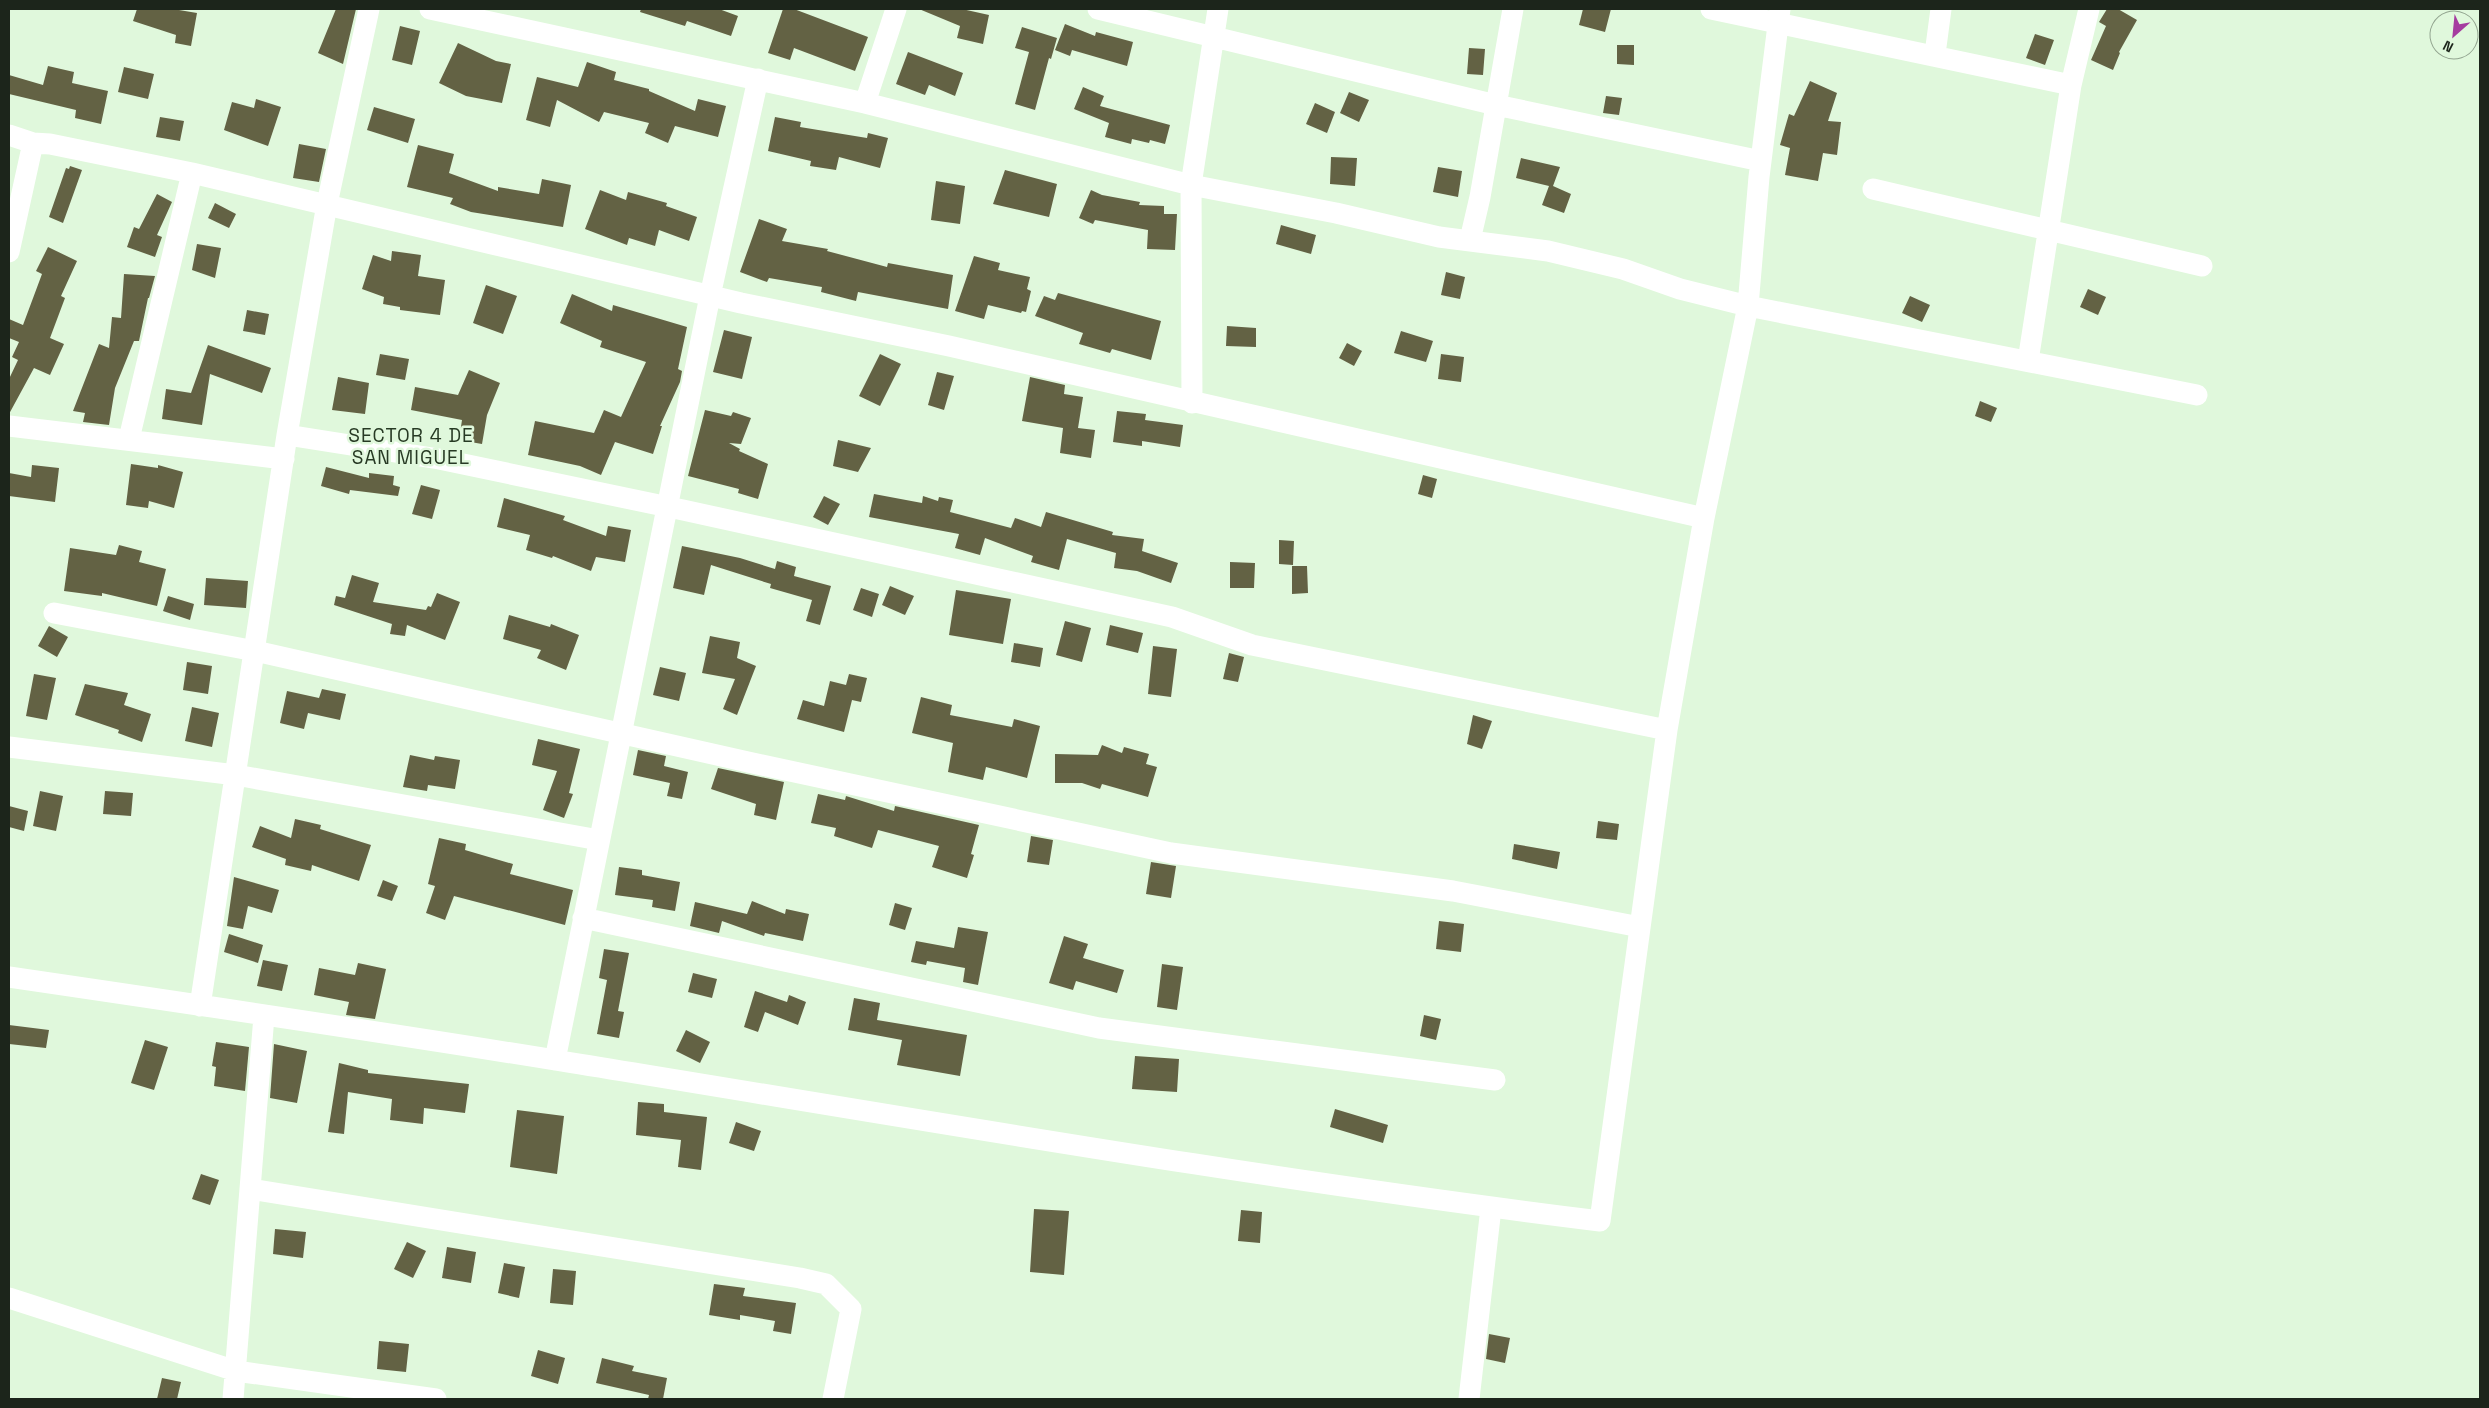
<svg xmlns="http://www.w3.org/2000/svg" width="2489" height="1408" font-family="'Space Grotesk',sans-serif">
<style>
.building{fill:#636244}
.lines{fill:none;stroke-linecap:round;stroke-linejoin:round}
.minor{stroke:#fff;stroke-width:21}
.labels{text-anchor:middle;stroke-width:5;stroke-linejoin:round;paint-order:stroke}
.quarter-label{font-size:19px;letter-spacing:1px;fill:#273a24;stroke:#e0f8dc}
</style>
<rect width="100%" height="100%" fill="#e0f8dc"/>
<path class="building" d="M137 9H173L197 13 191 46 175 43 176 35 133 21Z
M336 9H356L343 64 318 53Z
M641 9H719L738 16 731 36 687 21 685 26 640 12Z
M783 9H794L868 37 855 71 794 48 790 60 768 53Z
M919 9H962L989 15 983 44 957 38 960 26Z
M1583 9H1611L1605 32 1579 25Z
M2107 9H2118L2137 20 2119 52 2120 53 2113 70 2091 60 2106 26 2099 22Z
M1065 24 1095 36 1096 32 1133 42 1127 66 1072 50 1070 56 1055 50Z
M400 26 420 31 412 65 392 60Z
M1022 27 1057 38 1051 59 1049 58 1035 110 1015 104 1029 52 1015 48Z
M2035 34 2054 40 2045 65 2026 58Z
M458 43 496 61 511 64 502 103 466 96 439 83Z
M1617 45H1634V65L1617 64Z
M1469 48 1485 49 1483 75 1467 74Z
M908 52 963 73 955 96 929 85 925 95 896 84Z
M587 62 616 72 614 80 649 89V91L695 111 698 99 726 106 718 137 675 126 668 143 645 133 649 123 604 112 599 122 557 100 550 127 526 120 537 77 578 87Z
M48 66 74 72 72 83 108 91 101 124 75 118 76 110 9 94V75L43 85Z
M124 67 154 74 148 99 118 92Z
M1810 81 1837 93 1828 121 1841 122 1837 155 1823 153 1818 181 1785 175 1790 148 1780 145 1789 114 1794 116Z
M1083 87 1104 96 1100 106 1170 125 1165 144 1150 140 1149 143 1132 139 1131 144 1105 137 1109 123 1074 109Z
M1349 92 1369 100 1359 122 1340 113Z
M1606 96 1622 98 1619 115 1603 113Z
M256 99 281 107 268 146 224 130 232 102 254 108Z
M1315 103 1335 112 1327 133 1306 124Z
M374 107 415 119 408 143 367 130Z
M160 117 184 121 180 141 156 137Z
M775 117 801 122 800 127 867 138 868 133 888 138 880 168 839 157 836 170 810 166 811 161 768 151Z
M299 144 326 149 319 182 293 178Z
M418 145 454 154 449 173 498 191V187L539 194 542 179 571 185 563 227 471 212 450 204 453 198 407 187Z
M1331 157 1357 158 1355 186 1330 184Z
M1521 158 1560 167 1553 186 1571 194 1564 213 1542 205 1549 186 1516 178Z
M70 166 82 170 63 223 49 217 66 168 69 169Z
M1438 167 1462 171 1458 197 1433 192Z
M1005 170 1057 184 1049 217 993 204Z
M936 181 965 186 960 224 931 220Z
M600 190 626 200 628 192 667 203 666 206 697 217 689 241 659 230 655 246 629 238 627 245 585 229Z
M1091 190 1102 195 1140 202 1139 205 1164 206V214H1177L1175 250 1147 249 1148 230 1095 220 1093 224 1079 218Z
M157 194 172 202 157 235 162 237 155 257 127 247 134 227 139 229Z
M215 203 236 214 229 228 208 218Z
M759 219 787 229 782 241 828 249 827 251 887 267 888 263 953 275 948 309 858 292 856 301 821 292 822 287 769 278 767 282 740 272Z
M1281 225 1316 235 1311 254 1276 244Z
M197 244 221 248 215 278 192 270Z
M48 247 77 261 61 296 65 298 50 338 64 344 50 375 34 368 9 414V379L18 360 12 357 19 342 9 338V319L23 325 42 274 36 271Z
M392 251 421 255 418 276 445 280 440 315 400 310V307L383 304 384 297 362 289 373 255 391 261Z
M974 256 1000 263 998 270 1030 277 1027 289 1031 291 1026 312 1022 311 1021 313 988 305 984 319 955 311Z
M1446 272 1465 277 1460 299 1441 295Z
M124 274 155 276 149 298H148L139 341H134L115 388 109 425 83 422 85 413 73 411 99 344 109 348 112 317 121 318Z
M486 285 517 296 503 334 473 323Z
M2088 289 2106 297 2098 315 2080 307Z
M1058 293 1161 321 1151 360 1112 349 1110 353 1079 344 1083 333 1035 316 1044 296 1055 300Z
M572 294 612 311 613 305 687 327 678 369 682 371 680 382 660 426H662L653 454 615 442 601 475 580 466 528 455 535 421 594 433 604 410 621 417 646 362 600 347 602 341 560 323Z
M1910 296 1930 305 1922 322 1902 313Z
M247 310 269 314 265 335 243 331Z
M1227 326 1256 328V347L1226 346Z
M724 330 752 337 742 379 713 372Z
M1401 331 1433 341 1426 362 1394 353Z
M1347 343 1362 351 1354 366 1339 358Z
M208 345 271 368 262 393 210 374 202 425 162 419 166 389 191 393Z
M380 354 409 359 405 380 376 375Z
M880 354 901 364 880 406 859 396Z
M1441 354 1464 357 1461 382 1438 379Z
M469 370 500 383 487 415 482 444 459 440 462 420 411 410 415 387 458 395Z
M937 372 954 376 944 410 928 405Z
M338 377 369 383 365 414 332 410Z
M1030 377 1065 385 1064 394 1083 397 1078 428 1095 430 1091 458 1060 453 1063 428 1022 421Z
M1980 401 1997 408 1991 422 1975 416Z
M705 410 731 416 733 412 751 418 741 444 729 443 740 449 739 451 768 464 758 499 738 493 739 489 688 476Z
M1117 411 1146 414 1145 420 1183 425 1180 447 1142 441V446L1113 442Z
M838 440 871 448 858 472 833 466Z
M131 464 158 468V465L183 472 174 508 149 501 148 508 126 505Z
M32 465 59 468 55 502 9 496V473L31 477Z
M326 467 369 478V473L394 476 393 485 400 487 398 496 350 490 349 494 321 486Z
M1423 475 1437 479 1432 498 1418 494Z
M421 485 440 490 432 519 412 514Z
M874 494 922 503 923 496 938 501 939 497 953 500 950 512 1011 528 1015 518 1041 527 1046 512 1113 532 1112 535 1144 539 1142 551 1178 563 1171 583 1137 571 1114 568 1116 553 1067 539 1059 570 1031 562 1033 556 985 538 980 555 955 548 959 534 869 517Z
M824 496 840 504 828 525 813 517Z
M504 498 565 516 563 520 606 536 608 526 631 530 625 562 596 557 591 571 553 556 552 558 526 550 530 535 497 527Z
M1279 540 1294 541 1293 565 1279 564Z
M119 545 142 551 139 562 166 569 157 606 102 593V596L64 591 70 548 116 555Z
M682 546 740 558 775 569 777 561 796 567 794 576 831 586 820 625 806 621 812 600 770 588 771 584 711 565 704 595 673 588Z
M1230 562 1255 563 1254 588H1230Z
M1292 566H1307L1308 593 1292 594Z
M352 575 379 583 373 602 426 610 428 606 431 607 437 593 460 602 445 640 407 625 405 636 390 634 392 624 334 605 336 596 345 598Z
M206 578 248 581 246 608 204 605Z
M890 586 914 596 905 615 882 605Z
M861 588 879 594 872 617 853 610Z
M956 590 1011 599 1003 644 949 635Z
M168 596 194 604 190 620 163 611Z
M509 615 550 627 551 624 579 635 566 670 537 658 541 650 503 639Z
M1065 621 1091 628 1082 662 1056 655Z
M1110 625 1143 633 1138 653 1106 645Z
M49 626 68 637 57 657 38 646Z
M710 636 740 642 737 658 756 666 737 715 723 709 735 679 702 673Z
M1014 643 1043 648 1040 667 1011 662Z
M1153 646 1177 649 1171 697 1148 694Z
M1229 653 1244 657 1238 682 1223 679Z
M187 662 212 666 208 694 183 690Z
M660 667 686 673 679 701 653 695Z
M34 674 56 678 47 720 26 716Z
M849 674 867 678 861 702 852 700 844 732 797 719 803 700 824 706 830 681 846 685Z
M85 684 128 693 124 705 151 714 142 742 118 733 119 730 75 715Z
M322 689 346 694 340 720 308 713 304 729 280 723 287 691 319 698Z
M921 697 952 705 950 715 1012 727 1014 719 1040 726 1027 778 986 767 983 780 948 772 953 743 912 733Z
M192 707 219 713 212 747 185 741Z
M1473 715 1492 721 1482 749 1467 744Z
M538 739 580 749 569 793 573 794 564 818 543 810 557 771 532 765Z
M1102 745 1122 753 1124 747 1149 754 1146 764 1157 767 1148 797 1102 784 1100 789 1082 783H1055V754L1098 755Z
M638 750 666 756 664 766 688 772 682 799 667 796 670 783 633 775Z
M410 755 434 760 435 756 460 760 455 789 428 785 427 791 403 787Z
M718 768 784 782 776 820 754 815 756 804 711 789Z
M40 791 63 796 56 831 33 826Z
M105 791 133 793 131 816 103 814Z
M818 794 845 800 846 796 894 811 895 806 979 825 971 854 974 855 967 878 932 867 939 846 878 830 872 848 834 836 836 828 811 823Z
M9 806 28 811 24 831 9 827Z
M295 819 321 825 320 829 371 845 359 881 312 865 311 871 285 865 286 859 252 847 260 826 291 838Z
M1598 821 1619 824 1617 840 1596 838Z
M1031 836 1053 840 1049 865 1027 862Z
M439 838 466 844 465 850 513 864 510 874 573 890 565 925 454 896 445 920 426 913 435 886 428 884Z
M1514 844 1560 852 1557 869 1512 859Z
M1151 862 1176 866 1171 898 1146 894Z
M619 867 642 870V875L680 882 675 911 652 907 653 900 615 895Z
M234 877 279 890 272 913 248 906 243 929 227 926Z
M383 880 398 886 392 901 377 896Z
M752 901 785 914 786 909 809 914 803 941 765 933 764 936 722 921 719 933 690 926 695 902 747 914Z
M895 903 912 908 905 930 889 925Z
M1439 921 1464 924 1461 952 1436 949Z
M958 927 988 932 978 985 963 982 965 968 927 961 926 965 911 962 916 941 954 948Z
M229 934 263 945 258 963 224 952Z
M1064 936 1088 944 1083 958 1124 970 1117 993 1076 981 1073 990 1049 983Z
M604 949 629 953 618 1011 624 1012 619 1038 597 1034 607 980 599 978Z
M263 960 288 965 282 991 257 986Z
M358 963 386 969 375 1019 346 1015 349 1002 314 995 319 968 355 975Z
M1162 964 1183 967 1177 1010 1157 1007Z
M693 973 717 979 712 998 688 992Z
M755 991 787 1002 789 995 806 1002 798 1025 765 1012 758 1032 744 1027Z
M854 998 880 1003 877 1020 967 1035 960 1076 897 1065 902 1040 848 1030Z
M1424 1015 1441 1019 1436 1040 1420 1036Z
M9 1025 49 1030 46 1048 9 1044Z
M686 1030 710 1042 700 1063 676 1051Z
M145 1040 168 1047 154 1090 131 1083Z
M216 1042 249 1047 245 1091 214 1086 216 1067 212 1066Z
M274 1044 307 1051 297 1103 270 1098Z
M1135 1056 1179 1059 1177 1092 1132 1089Z
M339 1063 368 1070V1073L469 1084 465 1113 424 1108 423 1124 390 1120 392 1099 348 1092 344 1134 328 1132Z
M638 1102 664 1104V1112L707 1117 701 1170 678 1167 681 1140 636 1135Z
M1335 1109 1388 1125 1383 1143 1330 1127Z
M517 1110 564 1116 557 1174 510 1167Z
M736 1122 761 1131 754 1151 729 1143Z
M201 1174 219 1180 210 1205 192 1199Z
M1034 1209 1069 1211 1064 1275 1030 1272Z
M1241 1210 1262 1212 1260 1243 1238 1241Z
M275 1229 306 1232 303 1258 273 1254Z
M407 1242 426 1251 413 1278 394 1269Z
M447 1247 476 1252 471 1283 442 1278Z
M504 1263 525 1267 519 1298 498 1293Z
M553 1269 576 1271 573 1305 550 1303Z
M714 1284 745 1288 743 1296 796 1303 791 1334 773 1331 775 1321 740 1315V1320L709 1315Z
M1489 1334 1510 1338 1505 1363 1486 1359Z
M379 1341 409 1344 406 1372 377 1369Z
M538 1350 565 1358 558 1384 531 1376Z
M602 1358 634 1366 632 1371 667 1378 663 1399H648L649 1395 596 1383Z
M162 1378 181 1382 177 1399H157Z"/>
<g class="lines">
<path class="minor" d="M430 9 865 103 1191 185 1336 213 1439 237 1548 251 1623 269 1680 289 1748 306 2197 395
M1098 9 1496 105 1761 161
M1711 9 2071 85
M1935 54 1941 9
M865 103 896 9
M9 135 33 143 50 144 192 173 741 303 949 346 1704 518
M1873 189 2202 266
M1470 240 1480 197 1513 9
M9 252 33 143
M2028 361 2071 85 2089 9
M1192 403 1191 185 1218 9
M9 426 284 459
M287 435 439 459 683 510 1172 617 1252 645 1667 730
M129 439 192 173
M54 613 255 651 748 762 1171 853 1453 891 1640 927
M9 747 236 775 599 840
M583 918 1099 1028 1495 1080
M9 977C193 1004 377 1031 561 1061 907 1117 1252 1178 1600 1221L1667 730 1704 518 1748 306 1759 177 1780 9
M200 1006 287 435 327 204 369 9
M555 1060 710 296 758 79
M250 1189 800 1278 826 1284 851 1309 833 1399
M9 1298 236 1371 436 1399
M233 1399 264 1016
M1469 1399 1491 1208"/>
</g>
<g class="labels">
<g class="quarter-label">
<text x="411" y="442">SECTOR 4 DE<tspan x="411" dy="22">SAN MIGUEL</tspan></text>
</g>
</g>
<rect width="2489" height="1408" fill="none" stroke="#1c251b" stroke-width="20"/>
<g transform="translate(2454 35) rotate(207)"><circle r="24" fill="#e0f8dc" stroke="#92a48f"/>
<path d="M0-4L9 19L0 12L-9 19Z" fill="#a53c9f"/>
<text y="-8" font-size="14" font-weight="bold" text-anchor="middle" fill="#1c251b">N</text>
</g>
</svg>
